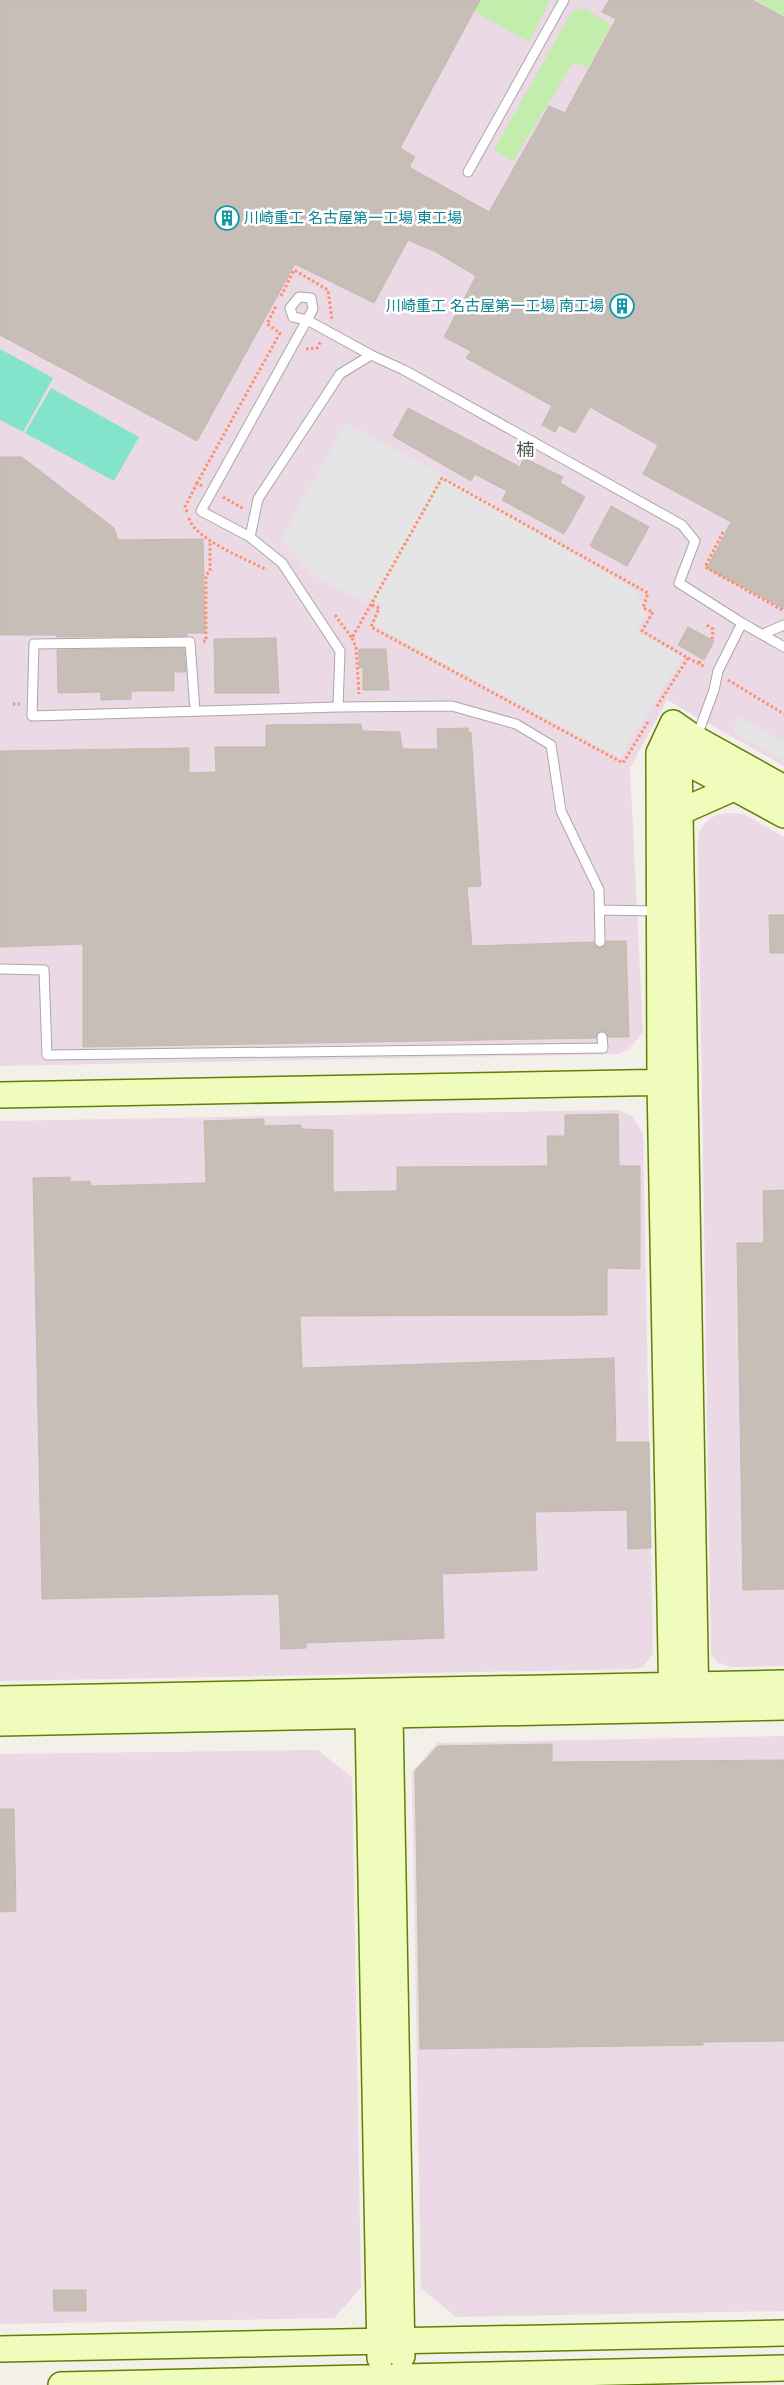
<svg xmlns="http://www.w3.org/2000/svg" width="784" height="2385" font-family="'DM Sans','Noto Sans JP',sans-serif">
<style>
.industrial{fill:#ebd9e5}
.grass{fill:#c3edad}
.pitch{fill:#84e3cb}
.parking{fill:#e5e5e5}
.building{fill:#c7bfb7;stroke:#c4b9a9}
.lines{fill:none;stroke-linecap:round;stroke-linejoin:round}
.lane-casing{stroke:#a8a8a8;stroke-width:11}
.secondary-casing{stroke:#618001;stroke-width:28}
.path{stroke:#ff8f6c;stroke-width:3;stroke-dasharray:2.5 2.5;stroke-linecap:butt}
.lane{stroke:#fff;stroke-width:9}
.secondary{stroke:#f0fcbb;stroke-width:25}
.labels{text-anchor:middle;stroke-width:5;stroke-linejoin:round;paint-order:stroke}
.culture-label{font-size:15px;fill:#0d838f;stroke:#fff;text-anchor:start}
.quarter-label{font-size:18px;fill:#545454;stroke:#fff}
</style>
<rect width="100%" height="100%" fill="#f2f0e8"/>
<path class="industrial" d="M0 0H784V766L667 700 630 768 643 1032 628 1050 618 1054 0 1066Z
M728 813 744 814 784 837V1666L731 1667 719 1663 714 1659 711 1652 698 841 700 830 706 822 716 815Z
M619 1110 632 1116 643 1133 653 1654 643 1667 635 1669 0 1681V1121Z
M784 1736V2311L456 2317 421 2288 412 1772 437 1743Z
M318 1750 352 1777 361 2288 334 2318 0 2324V1754Z"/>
<path class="grass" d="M453 0H550L529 42Z
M755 0H784V16Z
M584 8 611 25 588 68 574 62 513 161 494 150 572 11Z"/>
<path class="pitch" d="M0 349 53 378 23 432 0 420Z
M51 388 139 437 114 481 25 433Z"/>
<path class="parking" d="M346 423 443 475 635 590 646 615 637 632 682 657 620 758 374 625 383 605 369 597 365 603 315 576 280 540Z
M739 717 784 742V761L732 731Z"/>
<path class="building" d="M0 0H480L400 148 415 157 409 167 489 212 549 106 565 113 616 19 602 12 609 0H752L784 17V609L707 568 731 522 643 474 658 445 590 407 575 433 559 425 555 432 542 425 552 406 466 358 471 351 444 337 476 276 436 252 408 240 374 303 295 264 197 441 0 335Z
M408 408 520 467 524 458 563 477 560 483 585 497 564 534 502 500 507 491 475 474 471 481 393 436Z
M0 457H22L114 528 118 540 203 539 205 633H187V636L57 637V635H0Z
M611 506 649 527 627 566 590 546Z
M688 627 714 641 704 660 678 645Z
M276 638 279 693H215L214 639Z
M184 648 186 672H174V691H131V699L101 700V692L58 693 57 650Z
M359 649H386L389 690H363V667L359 668Z
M361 724 362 731 400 732 402 749H438L437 729 468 728V732H471L481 886 467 887 472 946 594 942 597 947 601 948 605 945 606 941H626L629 1037H608L607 1033 602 1031 598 1032 596 1038 83 1047V944L0 947V751L189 748V773L216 772 215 747H266V725Z
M769 915H784V953H770Z
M618 1114 619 1166H640V1269L607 1268V1315L300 1316 302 1368 614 1358 616 1442H649L651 1548 628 1549 627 1510 535 1512 537 1570 442 1574 444 1638 306 1643V1648L281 1649 279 1594 42 1599 33 1178 70 1177V1182L90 1181 91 1186 206 1183 204 1121 264 1119V1126L301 1125V1129L333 1130V1192L397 1191V1167L548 1166 547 1136H565V1115Z
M784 1190V1589L743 1590 737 1243H764L763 1191Z
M552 1744V1762L784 1760V2041L703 2042V2045L420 2049 415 1771 438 1746Z
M0 1809H14L16 1911 0 1912Z
M53 2290H86V2311H54Z"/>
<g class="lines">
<g class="lane-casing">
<path id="lane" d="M468 172 564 0
M299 297 311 298 313 309 307 320 293 317 290 308Z
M250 537 201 511 307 320 371 355
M763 634 784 625
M195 711 190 642 34 644 32 716 338 707
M697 736 714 690 718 671 742 623 784 647
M599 910 657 911
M600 942 599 890 561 811 551 745 516 724 452 706 338 707 340 651 282 563 250 537 258 499 340 374 371 355 404 370 682 525 695 541 679 583 742 623
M0 969 44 970 47 1055 603 1048 602 1037"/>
</g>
<g class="secondary-casing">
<path id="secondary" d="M696 739 679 758 696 1708
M666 755 679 758 784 815
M682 811 734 788
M0 1095 677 1082
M0 1699 784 1683
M672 1708 660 1083 659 753 673 723 696 739 784 788
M390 1716 402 2356
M368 1717 380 2358
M0 1723 784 1707
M0 2349 784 2333
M61 2385 784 2368"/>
</g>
<path class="path" d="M281 296 294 270 328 290 332 320
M306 349 317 348 321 341
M202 486 197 483 280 333 267 324 276 306
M223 497 244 509
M187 512 185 507 197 483
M189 518C194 539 248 560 267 570
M723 532 705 567 784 611
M372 605 379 608 371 627 623 763 648 722
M335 615 352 638 442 478 648 593 643 608 653 612 642 631 688 658 656 708
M707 625 713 629 712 640
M352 638 356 647 359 694
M203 641H206V575L210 571V540
M688 658 705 667
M699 663 702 659
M728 680 784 714
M13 704H20"/>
<use href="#lane" class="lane"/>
<use href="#secondary" class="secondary"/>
</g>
<defs>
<g id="building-ring" transform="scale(1.25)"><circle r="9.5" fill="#fff" stroke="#0f9aa8" stroke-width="1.5"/><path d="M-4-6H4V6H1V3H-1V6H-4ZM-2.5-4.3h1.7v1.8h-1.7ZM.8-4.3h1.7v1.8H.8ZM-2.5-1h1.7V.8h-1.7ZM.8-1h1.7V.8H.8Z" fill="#0f9aa8"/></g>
</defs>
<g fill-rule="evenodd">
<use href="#building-ring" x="227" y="218"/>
<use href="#building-ring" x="622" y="306"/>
</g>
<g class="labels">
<g class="culture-label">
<text x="244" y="223">川崎重工 名古屋第一工場 東工場</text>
<text x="604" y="311" text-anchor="end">川崎重工 名古屋第一工場 南工場</text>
</g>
<g class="quarter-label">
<text x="525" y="456">楠</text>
</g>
</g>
</svg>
